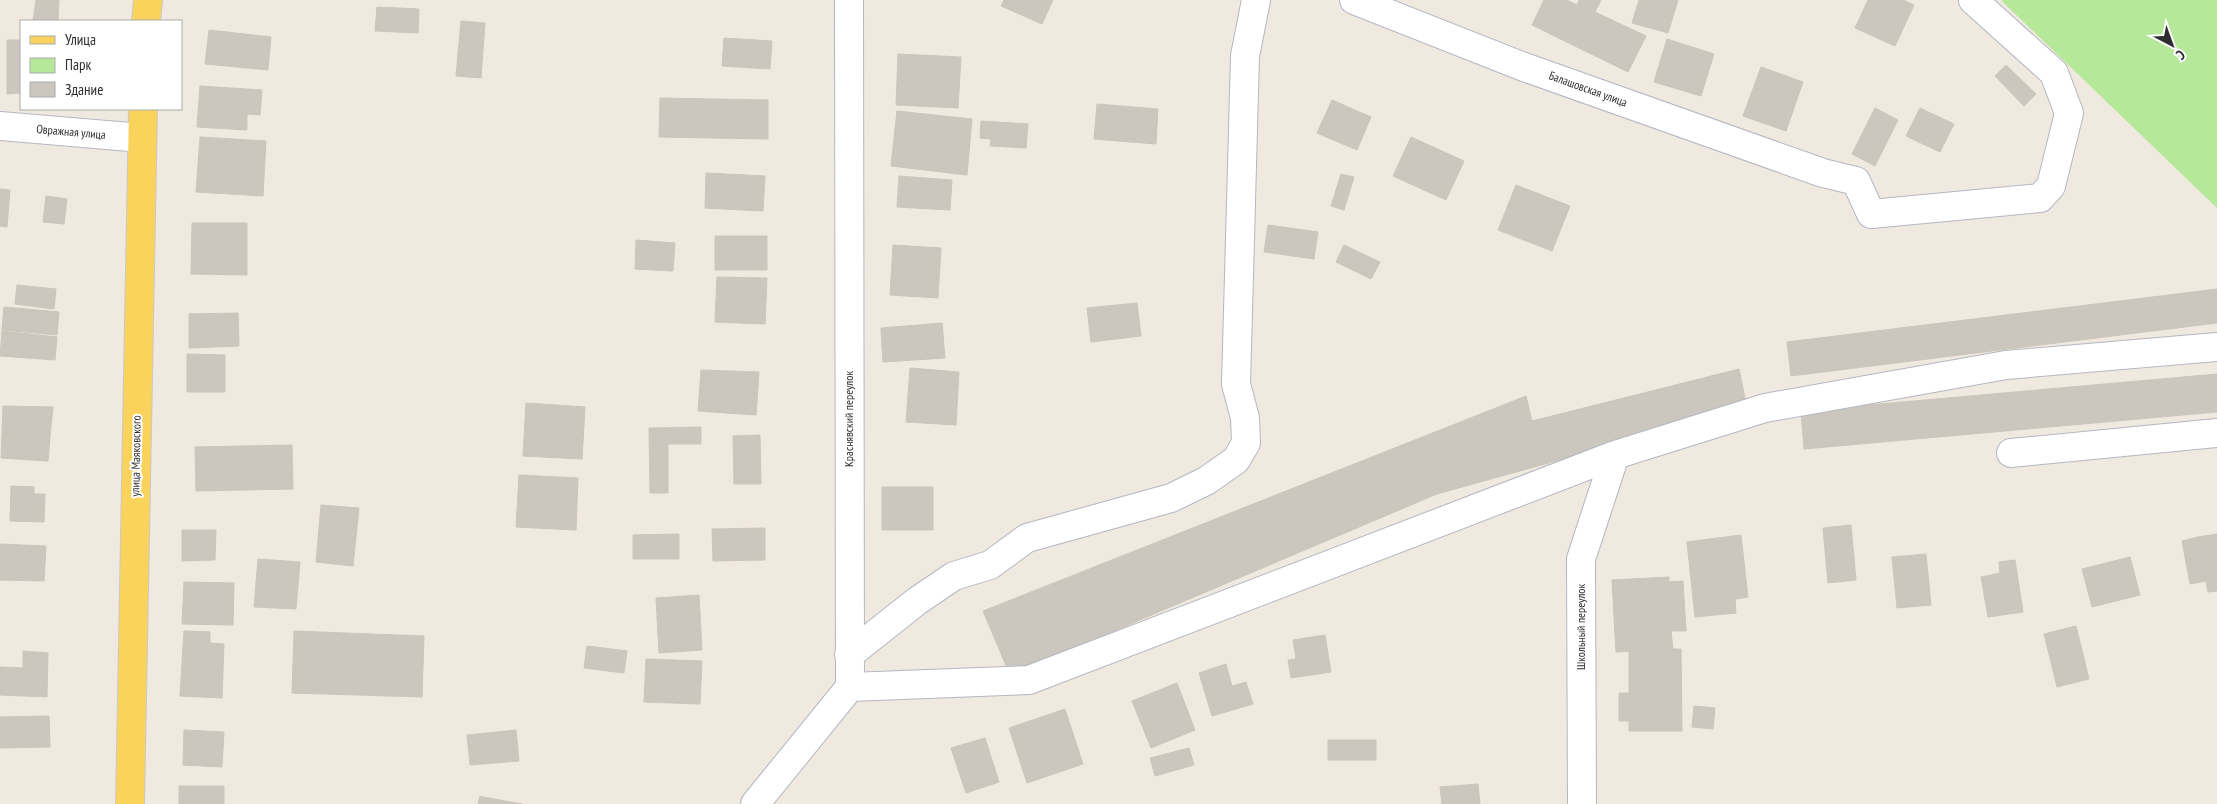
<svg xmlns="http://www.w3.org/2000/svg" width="2217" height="804" font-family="'PT Sans Narrow',sans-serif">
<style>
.green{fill:#b6e89a}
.building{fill:#cbc7be;stroke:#ccc5b9}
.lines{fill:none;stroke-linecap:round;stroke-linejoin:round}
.street-casing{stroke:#b4b7c2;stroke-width:30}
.secondary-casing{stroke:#b4b7c2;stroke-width:30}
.primary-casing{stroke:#c9c9c9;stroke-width:30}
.street{stroke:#fff;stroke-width:28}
.secondary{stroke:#fff;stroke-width:28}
.primary{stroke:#f9d35c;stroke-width:28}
.labels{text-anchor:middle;stroke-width:4;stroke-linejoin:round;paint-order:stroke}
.street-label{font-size:12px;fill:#2e2e2e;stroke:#fff}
</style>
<rect width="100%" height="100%" fill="#f0e9e0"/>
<path class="green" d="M2001 0H2217V208L2008 7Z"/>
<path class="building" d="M36 0H59L58 21H33Z
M1004 0H1053L1042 24 1001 6Z
M1544 0H1567L1577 5 1579 0H1601L1595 12 1646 36 1628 72 1532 25Z
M1639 0H1678L1668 33 1632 23Z
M1868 0H1903L1914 5 1895 46 1855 28Z
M377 7 419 9 418 33 375 31Z
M461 21 485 23 481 78 456 76Z
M209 30 271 37 268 70 205 64Z
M724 38 772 41 770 69 722 66Z
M1667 39 1714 54 1701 96 1654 82Z
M7 40H21V93L7 94Z
M898 54 961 57 958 108 896 105Z
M2006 65 2036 94 2024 106 1995 76Z
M1761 67 1803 82 1786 131 1743 116Z
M200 86 262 90 260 115 247 114V130L197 127Z
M660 98 768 100V139L659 137Z
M1332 100 1371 117 1357 150 1317 133Z
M1097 104 1158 109 1156 144 1094 139Z
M1875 108 1898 120 1875 166 1852 154Z
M1920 108 1954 124 1940 152 1906 136Z
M897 111 972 119 967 175 891 166Z
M981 121 1028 124 1026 148 990 146 991 139 980 138Z
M200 137 266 141 263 196 196 192Z
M1411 137 1464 161 1446 200 1393 176Z
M706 173 765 176 763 211 705 208Z
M1341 174 1354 177 1344 210 1331 206Z
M899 176 952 180 950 210 897 207Z
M1516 185 1570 206 1552 251 1498 230Z
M0 189 10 190 7 227 0 226Z
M46 196 67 199 64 224 43 222Z
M192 223H247V275L191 274Z
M1268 225 1318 232 1314 259 1264 252Z
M715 236H767V270H715Z
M636 240 675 243 673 271 635 269Z
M893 245 941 248 938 298 890 295Z
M1344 245 1380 262 1371 279 1336 262Z
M717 277 767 278 765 324 715 322Z
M17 285 56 289 54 309 15 304Z
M2217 289V323L1791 376 1787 342Z
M1137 303 1141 336 1091 342 1087 308Z
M4 307 59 312 57 335 2 330Z
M238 313 239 346 189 348V314Z
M942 323 945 358 883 362 881 328Z
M2 331 57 337 55 360 0 356Z
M187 354 225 355V392H187Z
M910 368 959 372 956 425 906 422Z
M1739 369 1747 408 1437 494 1010 675 983 611 1526 396 1532 421Z
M701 370 759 372 756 415 698 411Z
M2217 374V412L1804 449 1801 411Z
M526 403 585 407 582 459 523 456Z
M3 406 53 407 50 437 2 435Z
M701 427V444H668V493H650L649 428Z
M2 435 50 437 48 461 1 458Z
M760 435 761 484H734L733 436Z
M292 445 293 489 196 491 195 447Z
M519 475 578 478 576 530 516 527Z
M11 486 34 487V494H45L44 522 10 521Z
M882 487H909V530H882Z
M909 487H933V530H909Z
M321 505 359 508 353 566 316 562Z
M1851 525 1856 580 1828 583 1823 528Z
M765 528V560L713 561 712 529Z
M182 530H216L215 560 182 561Z
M679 534V559H633V535Z
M2217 534V591L2208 592 2198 537Z
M1741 535 1748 597 1735 599 1736 613 1695 617 1687 542Z
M2198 537 2206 581 2190 584 2182 541Z
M0 544 46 546 44 581 0 580Z
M1926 554 1931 605 1897 608 1892 557Z
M2130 557 2140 595 2092 607 2082 569Z
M258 559 300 562 296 609 254 607Z
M2015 560 2023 612 1988 617 1981 577 2000 573 1999 562Z
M1669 577V582L1683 581 1686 631H1671L1673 649 1616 652 1612 580Z
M184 582 234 583 233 625 182 624Z
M699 595 702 650 659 653 656 598Z
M2076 626 2089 679 2057 687 2044 634Z
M184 631 210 632V643L224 644 222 698 180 696Z
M294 631 424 636 422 697 292 693Z
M1325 635 1331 672 1291 678 1288 660 1296 659 1293 640Z
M587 646 627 651 624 673 584 668Z
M1673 649H1681L1682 731H1629V721H1619V693H1629V651Z
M23 651 48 653 47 697 0 695V667L23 668Z
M646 659 702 661 700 704 644 702Z
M1226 664 1232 686 1246 682 1253 704 1212 716 1199 673Z
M1177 683 1195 730 1151 748 1132 701Z
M1694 706 1715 708 1713 729 1692 727Z
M1065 709 1083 764 1027 783 1009 728Z
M49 716 50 747 0 748V717Z
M184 730 224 732 222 767 183 765Z
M516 730 519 761 470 765 467 735Z
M985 738 999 782 966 793 951 748Z
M1328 740H1376V760H1328Z
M1189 748 1194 765 1155 776 1150 758Z
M1478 784 1480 804H1442L1440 787Z
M179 786H224V804H179Z
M480 796 483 797 522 804H478Z"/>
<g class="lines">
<g class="street-casing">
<path id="street" d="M1354 0 1524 67 1823 173 1856 181 1871 214 2040 198 2051 186 2069 113 2054 73 1973 0
M2011 453 2217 433
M849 655 917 601 954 576 990 565 1027 538 1171 498 1206 481 1236 460 1246 443 1245 418 1236 384 1245 56 1256 0
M850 687 1029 680 1615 455 1765 408 2006 365 2217 347
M755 804 850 687 849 0
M1582 804 1581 559 1615 455"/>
</g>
<g class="secondary-casing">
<path id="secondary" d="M0 126 142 138"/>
</g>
<g class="primary-casing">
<path id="primary" d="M146 21 148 0
M130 804 143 109"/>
</g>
<use href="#street" class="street"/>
<use href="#secondary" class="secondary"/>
<use href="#primary" class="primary"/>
</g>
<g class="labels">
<g class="street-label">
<text transform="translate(1588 89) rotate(20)" y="4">Балашовская улица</text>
<text transform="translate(71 132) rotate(5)" y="4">Овражная улица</text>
<text transform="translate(849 419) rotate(-90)" y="4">Краснявский переулок</text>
<text transform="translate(136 456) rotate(-89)" y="4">улица Маяковского</text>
<text transform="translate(1581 627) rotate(-90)" y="4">Школьный переулок</text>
</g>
</g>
<rect x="20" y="20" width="162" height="90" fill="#ffffff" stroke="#ababab"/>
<rect x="30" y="36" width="25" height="8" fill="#f9d35c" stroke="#ababab"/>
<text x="65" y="45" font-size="15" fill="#2e2e2e">Улица</text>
<rect x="30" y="58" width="25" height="15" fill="#b6e89a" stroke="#ababab"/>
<text x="65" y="70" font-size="15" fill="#2e2e2e">Парк</text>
<rect x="30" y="82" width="25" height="15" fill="#cbc7be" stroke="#ababab"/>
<text x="65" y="95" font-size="15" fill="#2e2e2e">Здание</text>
<g transform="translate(2172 45) rotate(139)" stroke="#ffffff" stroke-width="4" paint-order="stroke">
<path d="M0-4L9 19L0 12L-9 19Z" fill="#2e2e2e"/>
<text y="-8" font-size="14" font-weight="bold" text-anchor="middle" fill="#2e2e2e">С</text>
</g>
</svg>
